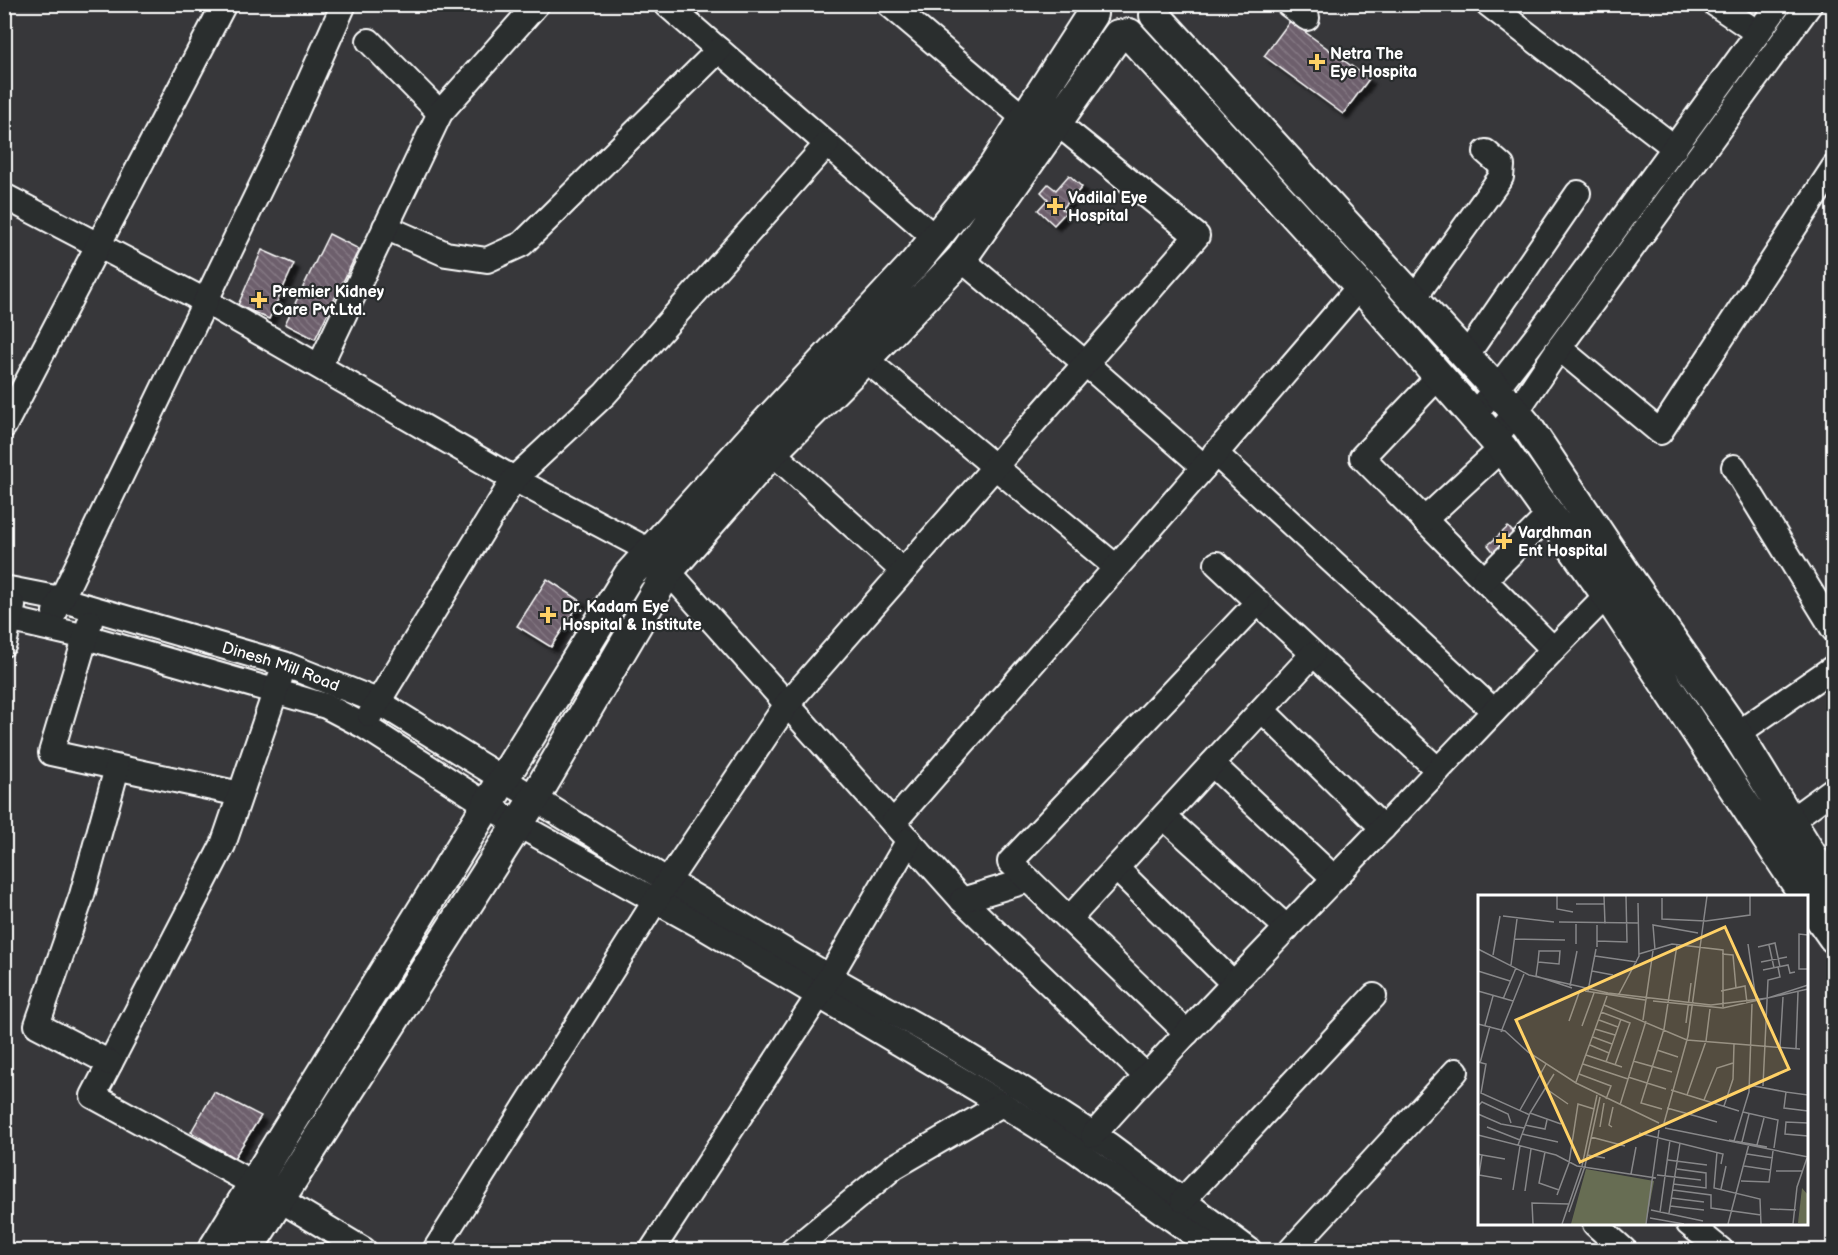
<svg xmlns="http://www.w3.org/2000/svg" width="1838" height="1255" font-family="'Balsamiq Sans',sans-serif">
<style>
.building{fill:url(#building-back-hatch);stroke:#fff;stroke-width:1.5;filter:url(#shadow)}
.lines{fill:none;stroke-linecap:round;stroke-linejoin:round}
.minor-casing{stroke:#fff;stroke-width:28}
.major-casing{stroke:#fff;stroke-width:34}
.minor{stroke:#2a2d2e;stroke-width:24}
.major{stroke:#2a2d2e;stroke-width:30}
.poi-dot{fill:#ffd166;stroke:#2a2d2e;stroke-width:2}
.labels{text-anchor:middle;stroke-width:4.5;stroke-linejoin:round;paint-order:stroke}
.poi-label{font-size:16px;font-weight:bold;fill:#fff;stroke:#2a2d2e;text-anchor:start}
.street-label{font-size:16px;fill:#fff;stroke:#2a2d2e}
.inset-road{fill:none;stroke:#878789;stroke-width:1.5}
.view{fill:#ffd166;fill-opacity:0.15;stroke:#ffd166;stroke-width:3}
.inset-edge{fill:none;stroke:#fff;stroke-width:3}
</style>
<defs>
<pattern id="building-back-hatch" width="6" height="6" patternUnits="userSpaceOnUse" patternTransform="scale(1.5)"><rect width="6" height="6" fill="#6d5f6c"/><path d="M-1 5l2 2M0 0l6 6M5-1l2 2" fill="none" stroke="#837782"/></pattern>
<filter id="shadow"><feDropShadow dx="5.5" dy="5.5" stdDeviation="1.5" flood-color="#0009"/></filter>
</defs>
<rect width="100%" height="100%" fill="#37373a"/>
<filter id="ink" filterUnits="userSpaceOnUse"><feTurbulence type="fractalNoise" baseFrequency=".0167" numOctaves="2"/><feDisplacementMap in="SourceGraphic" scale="12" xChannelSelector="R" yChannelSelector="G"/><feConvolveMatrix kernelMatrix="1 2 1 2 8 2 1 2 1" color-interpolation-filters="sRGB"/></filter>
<g filter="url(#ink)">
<path class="building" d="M1290 21 1369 79 1343 114 1264 56Z
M1069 175 1082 187 1062 209 1066 212 1054 225 1038 210 1048 199 1041 192 1048 184 1056 190Z
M329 234 359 249 315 339 285 324Z
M262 250 294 264 269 319 238 305Z
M1508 527 1520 539 1499 559 1488 545Z
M547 579 581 601 551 647 517 626Z
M214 1092 261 1116 234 1158 191 1132Z"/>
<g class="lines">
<g class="minor-casing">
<g id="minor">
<path d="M666 4 935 238"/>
<path d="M889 4 1024 118"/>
<path d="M1288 4 1307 18"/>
<path d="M1488 4 1675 148"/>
<path d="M1715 4 1758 33"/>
<path d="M369 41 440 113"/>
<path d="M4 196 205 301 514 479 650 551 962 900 1146 1076"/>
<path d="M385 227 446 254 487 260 522 244 719 50"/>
<path d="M961 259 1085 363 1204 467"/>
<path d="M1414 298 1501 177 1502 166 1486 152"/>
<path d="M1559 348 1660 432 1834 167"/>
<path d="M1466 356 1578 193"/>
<path d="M865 359 1116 567"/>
<path d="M320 365 440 113 537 4"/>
<path d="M1439 376 1362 457 1553 649"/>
<path d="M1473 415 1496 389 1540 332 1779 4"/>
<path d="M4 426 224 4"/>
<path d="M1494 439 1516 412 1559 348 1810 4"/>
<path d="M772 452 903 571"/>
<path d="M1215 453 1494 711"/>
<path d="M1734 467 1834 630"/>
<path d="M1424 520 1502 448"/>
<path d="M1217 564 1438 770"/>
<path d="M1484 580 1549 515"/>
<path id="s1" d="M4 588 60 599 284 664 377 701 668 881 828 976 937 1037 1021 1088 1109 1145 1249 1250"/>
<path d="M55 612 283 141 344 4"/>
<path d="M4 618 86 637 326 706 364 726 517 824 703 927 1002 1104 1075 1150 1216 1250"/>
<path d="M90 622 51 753 240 794"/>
<path d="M4 644 13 606"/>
<path d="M280 678 223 845 93 1096 254 1184 364 1250"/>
<path d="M1262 710 1383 828"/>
<path d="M370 715 514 479 605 394 827 144"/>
<path d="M1737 734 1834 667"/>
<path d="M1212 764 1334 878"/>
<path d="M1164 817 1287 928"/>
<path d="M893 823 1204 467 1360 286"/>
<path d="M1775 832 1834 789"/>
<path d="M1116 868 1234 984"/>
<path d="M962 900 1029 880"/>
<path d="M1069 919 1313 654"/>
<path d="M1187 1033 1010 862 1258 602"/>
<path d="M110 1063 37 1025 82 895 117 768"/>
<path d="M1093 1135C1186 1031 1284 931 1380 831 1456 752 1530 672 1607 595"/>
<path d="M1183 1200 1374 996"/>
<path d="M1595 1224 1624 1250"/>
<path d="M1689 1224 1721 1250"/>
<path d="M435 1250 668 881 787 704 1197 236 1057 123"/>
<path d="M652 1250 819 995 909 840"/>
<path d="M793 1250 894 1167 1002 1104"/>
<path d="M1291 1250 1456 1071"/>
</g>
</g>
<g class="major-casing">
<path id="major" d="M1155 15 1496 389 1527 426 1627 576 1737 734 1834 892
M1129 34 1360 286 1502 448 1607 595 1805 896
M1806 898 1834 938
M213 1250 629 575 754 436 915 263 994 166 1092 14
M247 1250 534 799 668 571 772 452 865 359 961 259 1118 35"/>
</g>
<use href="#minor" class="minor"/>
<use href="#major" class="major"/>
</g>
</g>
<g class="poi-dot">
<path d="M1314 53h6v6h6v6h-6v6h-6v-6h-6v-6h6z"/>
<path d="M1052 197h6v6h6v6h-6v6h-6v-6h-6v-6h6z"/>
<path d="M256 291h6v6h6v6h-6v6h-6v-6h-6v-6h6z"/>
<path d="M1501 532h6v6h6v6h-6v6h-6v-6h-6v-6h6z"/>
<path d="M545 606h6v6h6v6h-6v6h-6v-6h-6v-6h6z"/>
</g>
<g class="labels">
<g class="poi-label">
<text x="1330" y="59">Netra The<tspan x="1330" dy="18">Eye Hospita</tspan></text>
<text x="1068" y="203">Vadilal Eye<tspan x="1068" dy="18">Hospital</tspan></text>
<text x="272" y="297">Premier Kidney<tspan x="272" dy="18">Care Pvt.Ltd.</tspan></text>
<text x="1518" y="538">Vardhman<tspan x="1518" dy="18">Ent Hospital</tspan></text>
<text x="562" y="612">Dr. Kadam Eye<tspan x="562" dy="18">Hospital &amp; Institute</tspan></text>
</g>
<g class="street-label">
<text dy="6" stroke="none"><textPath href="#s1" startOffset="288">Dinesh Mill Road</textPath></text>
</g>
</g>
<g transform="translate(1478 895)">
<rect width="330" height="330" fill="#37373a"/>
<path d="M108 274 176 286 168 329H93Z" fill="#676d53"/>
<path d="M324 293 330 300V329L320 328Z" fill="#676d53"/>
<path class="inset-road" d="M79 1V14L95 17M126 1 127 29M184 3V24L228 26 272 20V1M98 9H126M25 21 76 27M81 27 161 28M98 29V49M330 40 321 39V74H330M36 44 87 45M119 46 149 47 148 1M270 49 278 105M291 50 296 73M119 52V30M280 52 297 48 302 72M0 54 51 80 130 98 233 110 290 103 330 90M177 55 175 30 220 38M161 59 194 49 245 55V112M244 59 255 60 258 93M15 60 22 21M117 61 159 67M283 67 309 62M33 70 39 24M285 75 310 70 312 78 317 77M0 76 32 86M114 76 135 80M58 81 94 93M58 81 60 67 61 57V56H82L81 69 60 67M92 91 99 56M0 96 35 106M107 96 167 105M110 96 118 54M243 96 267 91 269 108M141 99 161 61 160 8M25 104 38 73M175 106 245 113 330 94M126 110 209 145 322 154M123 117 152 128 137 170M121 125 140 132M165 125 175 56M91 126 102 95M208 128 213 88M0 129 27 136 50 157 98 188 181 228M7 130 15 101M104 131 116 98M117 134 137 140M23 137 46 79M115 142 134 149M112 150 131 158M302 152 305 102M318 153 320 97M179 155 200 162M108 160 144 172M155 166 194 177M0 167 8 169 3 198 52 220M128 167 143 124M2 168 12 131M105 169 150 184M101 179 133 191 128 204M150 182 188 194M98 187 129 101M271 190 308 197M285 191 290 85 302 82 300 72M67 193 90 209M193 195 261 216M209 200 228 146 232 114M330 200 308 197 306 213 330 216M226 205 239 173 255 168M142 210 168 126M0 211 4 207 30 219 33 228M246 211 255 184 256 149M189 213 239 227M184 214 163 208 186 134 199 50M42 215 68 169M265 217 300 225 296 253M52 218 83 229M0 219 23 229 46 233M186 228 210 141 229 1M330 228 308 227 307 239 330 241M47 230 67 234 69 225M9 232 42 245M122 232 126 208M134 232 131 230 135 212M187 233 330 262M161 238 245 259 243 269M44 239 80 247M0 240 78 260 99 271 178 283M113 242 147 251M251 245 289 252M256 246 271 197 274 109M264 247 271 219M40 250 52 218 76 179M279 250 286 223M67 257 61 288 81 295M239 257 236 293 282 304 283 329M0 259 4 260 1 280M269 259 295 263M4 260 27 264M109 260 127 263M190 265 229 270M266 271 293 275M298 276H325M153 279 158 252M1 280 24 284M179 280 223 285M263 286 291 287 295 256M195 289 228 293V278L199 274M243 294 248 271M35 295 42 251M195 295 233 300V313L283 320M47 296 53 254M79 300 91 268 100 209 116 214M193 303 226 307M192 311 226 315M292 314 318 315M173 315 225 326M91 317 107 271 122 202M182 317 192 245M191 318 202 248M172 323 206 329M55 329 54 308 91 309M84 329 104 271 119 200M168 329 181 235M250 329 271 249M292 329H315M315 329 319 292 330 260"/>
<path class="view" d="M247 32 311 174 102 267 38 125Z"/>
<rect width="330" height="330" class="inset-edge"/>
</g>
<rect width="1838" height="1255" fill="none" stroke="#2a2d2e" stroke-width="24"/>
<rect x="12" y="12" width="1814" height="1231" fill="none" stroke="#fff" stroke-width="2" filter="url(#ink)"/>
</svg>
